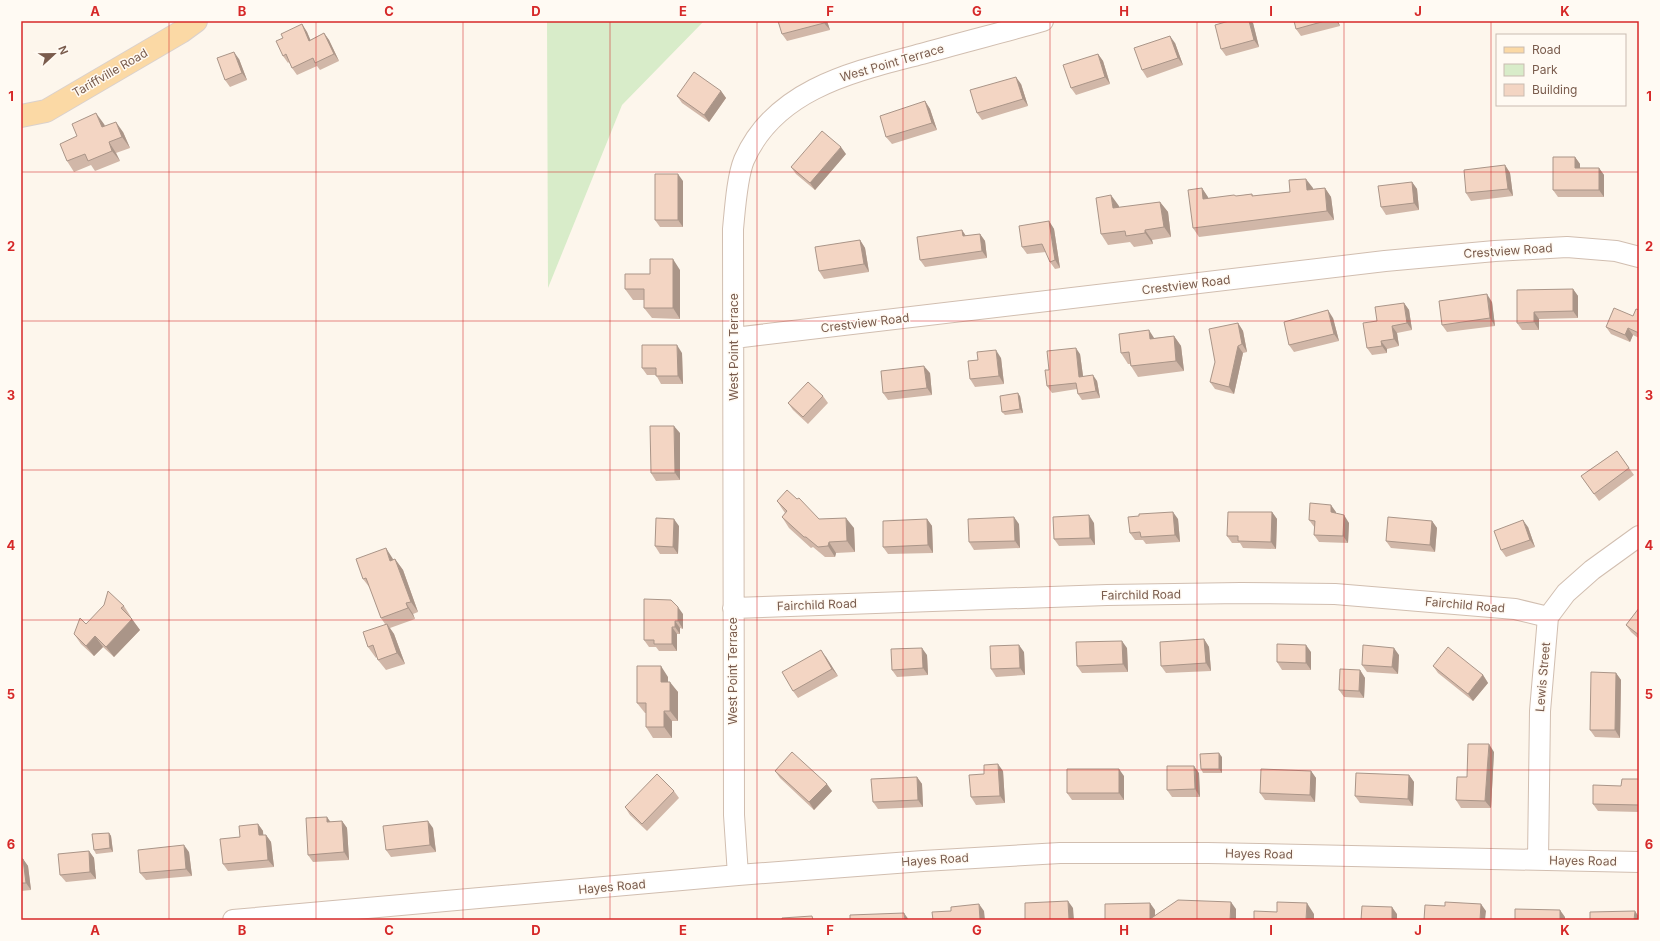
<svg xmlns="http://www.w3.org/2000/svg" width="1660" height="941" font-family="Inter,sans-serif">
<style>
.green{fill:#d8ecc9}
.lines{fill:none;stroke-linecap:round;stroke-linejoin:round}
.minor-casing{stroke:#d1beb0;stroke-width:22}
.major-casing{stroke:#dad1cd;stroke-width:24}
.minor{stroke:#fff;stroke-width:20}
.major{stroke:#fbd9a5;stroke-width:22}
.wall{fill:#d1b7a8}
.shaded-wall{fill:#aa9588}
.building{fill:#f3d5c3;stroke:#aa9588}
.grid{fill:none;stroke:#d62828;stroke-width:1;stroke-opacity:0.55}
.labels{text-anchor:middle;stroke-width:3;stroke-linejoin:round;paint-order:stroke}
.street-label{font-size:12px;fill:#7a5c4d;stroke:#fffaf3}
.neatline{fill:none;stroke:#d62828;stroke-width:1.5}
.grid-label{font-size:13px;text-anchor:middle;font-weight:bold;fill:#d62828}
</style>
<rect width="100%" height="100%" fill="#fdf6ec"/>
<path class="green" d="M547 21H704L622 105 548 288Z"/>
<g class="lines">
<g class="minor-casing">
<path id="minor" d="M734 338 1385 261 1495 251 1567 247 1616 251 1639 257
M733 608 1107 595 1241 593 1335 594 1515 609 1548 617
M1538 860 1540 711 1548 617 1566 593 1592 570 1639 536
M738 875 734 815 733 229C735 209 737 177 744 160 776 87 857 71 925 53 964 42 1004 32 1043 21
M233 920 738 875 923 861 1060 853H1208L1639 862"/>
</g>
<g class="major-casing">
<path id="major" d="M21 116 46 111 181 32 196 21"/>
</g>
<use href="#minor" class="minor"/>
<use href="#major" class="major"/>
</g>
<path class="wall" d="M827 21 830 30 787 41 782 34Z
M1294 21H1338L1340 26 1301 36 1296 29Z
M1253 23 1259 47 1226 56 1221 49Z
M302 24 307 32 310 40 324 33 329 40 339 61 320 70 317 66 297 75 292 68 289 62 288 63 283 56V38Z
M1175 43 1183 65 1147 78 1142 70Z
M1098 54 1103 61 1110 84 1076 95 1071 88Z
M239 59 247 80 230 87 225 80Z
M1021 84 1028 106 982 120 977 113Z
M721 91 726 98 709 122 682 103 677 96Z
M925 101 930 109 937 130 892 144 886 137Z
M104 124 105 126 123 132 130 148 116 153 120 161 95 171 91 165 74 172 67 161 77 136Z
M846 154 815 190 796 174 791 167Z
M1575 157 1580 164V168H1599L1604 175V197H1558L1553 190Z
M1505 165 1510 173 1513 196 1471 201 1466 193Z
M683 181V227H660L655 220Z
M1412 182 1417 189 1419 210 1386 215 1381 207Z
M1202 188 1208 198 1236 196 1252 194 1253 196 1290 192 1313 188V189L1325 188 1331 197 1334 220 1199 237 1193 228Z
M1160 202 1168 212 1171 237 1152 240 1153 244 1134 247 1130 242 1108 245 1101 234 1119 206V208Z
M1049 221 1054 229 1060 268 1055 269 1050 262 1046 252 1027 254 1022 247Z
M962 230 966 236 980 234 985 241 987 258 925 267 920 260Z
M860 240 865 248 869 272 824 279 819 271Z
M680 270V319L652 318 644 308V300H633L625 289 650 274Z
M1573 289 1578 296V318L1539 319V330H1522L1517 323V290Z
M1492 302 1495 326 1447 332 1442 325Z
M1404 303 1409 310 1412 330 1397 333 1399 346 1387 349V353L1372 355 1367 348 1377 321Z
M1639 310V338L1633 335 1630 342 1611 334 1606 327 1633 316Z
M1333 318 1339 341 1294 352 1289 345Z
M1238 323 1243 331 1247 352 1243 353 1234 394 1215 389 1210 382Z
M1174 336 1181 346 1184 371 1138 377 1131 366 1130 364H1128L1121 353 1154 338Z
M682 353 683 384H661L656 375H647L642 368Z
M1080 354 1083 376 1097 381 1100 398 1082 400 1078 394 1077 389 1052 393 1047 386Z
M1001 358 1004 384 975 387 970 379Z
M930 373 932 395 888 400 883 393Z
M823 396 828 403 808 424 793 410 788 403Z
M1020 396 1023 413 1005 415 1002 412Z
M680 433V480L656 481 651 473Z
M1617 451 1634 475 1599 501 1581 476Z
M777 501 819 519 854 528 855 552 836 553 835 557H825L813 547 811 548 789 528 782 517 785 513Z
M1272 512 1277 519 1276 549 1243 548 1240 543H1232L1227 536Z
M1336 512V514L1349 523 1348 543 1319 542 1314 535 1315 528 1309 520Z
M927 519 932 526 933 553 888 554 883 547Z
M1178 519 1180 542 1146 544 1143 540H1135L1130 533Z
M1432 521 1437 528 1435 552 1391 548 1386 541Z
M1094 523 1095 545 1059 546 1054 539Z
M1019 524 1020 548 974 550 969 542Z
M679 526 678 554H660L655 546Z
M1528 527 1535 547 1506 557 1501 550Z
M393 559V560L395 559 403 570 418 612 413 614 415 619 390 628 394 634 405 664 386 670 378 660 377 657 376 658 368 647 385 624 381 618 370 588 363 579Z
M124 606 131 617H130L140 630 114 657 103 647 94 656 81 644 74 634 86 624Z
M1639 608V639L1631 632 1626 625Z
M683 614V629L680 628V634H677V651H659L656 647H649L644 640Z
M1204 639 1209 647 1211 671 1166 673 1161 666Z
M1127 648 1128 672 1082 673 1077 666Z
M1024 652 1025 675 996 677 991 669Z
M1311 652V670H1282L1277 662Z
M927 655 928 675 897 677 892 670Z
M1399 655 1398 674 1367 672 1362 665Z
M826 657 838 676 798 698 793 691Z
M1433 666 1483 675 1488 683 1473 701 1438 673Z
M1360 670 1365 678 1364 698 1344 697 1339 690Z
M1616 673 1621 680 1620 738 1595 737 1590 730Z
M668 677V682L678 692V721H672V738H653L646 727V713H645L637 703Z
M1494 752 1491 808H1461L1456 800 1467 777Z
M1222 757V773H1203L1201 769Z
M775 771 832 791 814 810 780 778Z
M1003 771 1005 803 976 805 971 797 984 774Z
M1311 771 1316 778 1315 802 1265 800 1260 793Z
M1199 773 1200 797H1172L1167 790Z
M1409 775 1414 782 1413 806 1360 803 1355 796Z
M1124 776V800H1072L1067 793Z
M917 777 922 784 923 807 878 809 873 802Z
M1639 779V812L1598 811 1593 804 1621 786Z
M674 791 679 798 647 831 630 815 625 807Z
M342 821 347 828 349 860 313 862 308 855 330 822Z
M258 824 263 831V835H266L271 842 274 867 228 871 223 864 240 837Z
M433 828 436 852 391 857 386 850Z
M109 833 111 836 113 852 96 854 94 850Z
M89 851 94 858 96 879 66 882 60 875Z
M189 852 192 876 146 880 140 873Z
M21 859H23L28 866 31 890 21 891Z"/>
<path class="shaded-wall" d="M824 21H827L830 30 824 23Z
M1249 21H1251L1253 23 1259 47 1254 40Z
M1336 21H1338L1340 26Z
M302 24 307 32 314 48 309 41Z
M324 33 329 40 339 61 334 54Z
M1170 36 1175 43 1183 65 1178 58Z
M234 52 239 59 247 80 242 73Z
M1098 54 1103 61 1110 84 1105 77Z
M1016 77 1021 84 1028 106 1023 99Z
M721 91 726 98 709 122 704 115Z
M925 101 930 109 937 130 932 123Z
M96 113 104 124 109 138 102 127Z
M116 122 123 132 130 148 122 137Z
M109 142 116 153 120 161 112 151Z
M841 147 846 154 815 190 810 183Z
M1575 157 1580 164V175L1575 168Z
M1505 165 1510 173 1513 196 1508 189Z
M1599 168 1604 175V197L1599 190Z
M678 174 683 181V227L678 220Z
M1306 179 1313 188 1314 199 1307 190Z
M1412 182 1417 189 1419 210 1414 203Z
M1202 188 1208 197 1210 208 1203 199Z
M1325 188 1331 197 1334 220 1327 211Z
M1111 195 1119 206 1120 219 1113 208Z
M1160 202 1168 212 1171 237 1164 227Z
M1049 221 1054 229 1060 268 1055 260Z
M962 230 967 238 963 236Z
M1145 230 1152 240 1153 244 1145 233Z
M980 234 985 241 987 258 982 251Z
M860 240 865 248 869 272 864 264Z
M673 259 680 270V319L673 308Z
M1573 289 1578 296V318L1573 311Z
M1487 294 1492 302 1495 326 1490 318Z
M1404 303 1409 310 1412 330 1407 323Z
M1328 310 1333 318 1339 341 1334 334Z
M1534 312 1539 319V330L1534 322Z
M1238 323 1243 331 1247 352 1242 344Z
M1392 326 1397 333 1399 346 1394 339Z
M1628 328 1633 335 1630 342 1625 335Z
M1149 330 1156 341 1150 339Z
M1174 336 1181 346 1184 371 1176 361Z
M1381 341 1387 349V353L1382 346Z
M677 345 682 353 683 384 678 376Z
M1238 346 1243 353 1234 394 1229 387Z
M1076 348 1080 354 1084 383 1079 377Z
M996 350 1001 358 1004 384 999 376Z
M924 366 930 373 932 395 927 388Z
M1093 375 1097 381 1100 398 1096 391Z
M1018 393 1020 396 1023 413 1020 409Z
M674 426 680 433V480L675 473Z
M1331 505 1336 512V520L1331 512Z
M1173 512 1178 519 1180 542 1175 535Z
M1272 512 1277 519 1276 549 1271 542Z
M1089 515 1094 523 1095 545 1090 538Z
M1344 515 1349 523 1348 543 1343 536Z
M1014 517 1019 524 1020 548 1015 541Z
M846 518 854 528 855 552 847 541Z
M674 519 679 526 678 554 673 547Z
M927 519 932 526 933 553 928 545Z
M1523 520 1528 527 1535 547 1530 540Z
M1432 521 1437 528 1435 552 1430 545Z
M829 542 836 553 835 557 828 546Z
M386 548 393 559 398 572 390 561Z
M395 559 403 570 418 612 411 602Z
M406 603 413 614 415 619 408 608Z
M678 607 683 614V629L678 621Z
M132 619 140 630 114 657 106 647Z
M675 621 680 628V634L675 627Z
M387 624 394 634 405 664 397 653Z
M672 627 677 634V651L672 644Z
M95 636 103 647 94 656 86 646Z
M1204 639 1209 647 1211 671 1206 663Z
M1122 641 1127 648 1128 672 1123 664Z
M1019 645 1024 652 1025 675 1020 668Z
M1306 645 1311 652V670L1306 663Z
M922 648 927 655 928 675 923 668Z
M1394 648 1399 655 1398 674 1392 667Z
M821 650 826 657 838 676 832 669Z
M661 666 668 677V692L661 682Z
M1360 670 1365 678 1364 698 1359 691Z
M1616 673 1621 680 1620 738 1615 730Z
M1483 675 1488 683 1473 701 1468 694Z
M670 682 678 692V721L670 711Z
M664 711 672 721V738L664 727Z
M1489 744 1494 752 1491 808 1485 801Z
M1219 753 1222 757V773L1219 769Z
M998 764 1003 771 1005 803 1000 796Z
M1194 766 1199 773 1200 797 1195 789Z
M1119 769 1124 776V800L1119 793Z
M1311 771 1316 778 1315 802 1310 795Z
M1409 775 1414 782 1413 806 1408 799Z
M917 777 922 784 923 807 918 800Z
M827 784 832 791 814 810 809 802Z
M327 817 332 824 327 822Z
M342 821 347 828 349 860 344 852Z
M428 821 433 828 436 852 430 845Z
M258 824 263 831 264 843 259 835Z
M109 833 111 836 113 852 110 848Z
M266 835 271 842 274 867 268 860Z
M184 845 189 852 192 876 186 869Z
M89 851 94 858 96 879 90 872Z
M23 859 28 866 31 890 26 883Z
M1068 901 1073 908 1074 920H1069Z
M1231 902 1236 909V920H1230Z
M1150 903 1155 910V920L1150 919Z
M1307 903 1314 914V920H1306Z
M979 904 984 911 985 920H980Z
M1481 904 1486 911 1485 920H1480Z
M1392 907 1397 914V920H1392Z
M1560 910 1565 917V920H1560Z
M1635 911 1639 917V920H1634Z
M904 913 909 920H905Z"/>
<path class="building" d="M778 21H824V23L782 34Z
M1229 21H1249L1254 40 1221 49 1215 25Z
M1294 21H1325L1296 29Z
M302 24 309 41 324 33 334 54 315 63 313 58 292 68 286 54 283 56 276 41 283 38 281 34Z
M1170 36 1178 58 1142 70 1134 48Z
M234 52 242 73 225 80 217 58Z
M1098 54 1105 77 1071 88 1063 65Z
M694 72 721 91 704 115 677 96Z
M1016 77 1023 99 977 113 970 90Z
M925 101 932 123 886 137 880 116Z
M96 113 102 127 116 122 122 137 109 142 112 151 88 161 85 154 67 161 60 144 77 136 72 124Z
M822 131 841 147 810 183 791 167Z
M1553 157H1575V168H1599V190H1553Z
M1505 165 1508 189 1466 193 1464 170Z
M655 174H678V220H655Z
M1306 179 1307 190 1325 188 1327 211 1193 228 1188 190 1202 188 1203 199 1234 195 1236 196 1252 194V196L1290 192 1289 180Z
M1412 182 1414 203 1381 207 1378 186Z
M1111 195 1113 208 1160 202 1164 227 1145 230V233L1126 236 1125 231 1101 234 1096 198Z
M1049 221 1055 260 1050 262 1042 244 1022 247 1019 226Z
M962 230 963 236 980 234 982 251 920 260 917 237Z
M860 240 864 264 819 271 815 247Z
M650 259H673V308H644V289H625V274H650Z
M1573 289V311L1534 312V322L1517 323V290Z
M1487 294 1490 318 1442 325 1439 301Z
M1404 303 1407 323 1392 326 1394 339 1381 341 1382 346 1367 348 1363 323 1377 321 1375 307Z
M1614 308 1633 316 1636 309 1639 310V333L1628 328 1625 335 1606 327Z
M1328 310 1334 334 1289 345 1284 322Z
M1238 323 1242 344 1238 346 1229 387 1210 382 1215 362 1209 329Z
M1149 330 1150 339 1174 336 1176 361 1131 366 1129 352 1121 353 1119 334Z
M642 345H677L678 376H656V368H642Z
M1076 348 1079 377 1093 375 1096 391 1078 394 1076 383 1047 386 1045 370H1049L1047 351Z
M996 350 999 376 970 379 968 361 978 360 977 352Z
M924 366 927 388 883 393 881 371Z
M808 382 823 396 803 417 788 403Z
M1018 393 1020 409 1002 412 1000 396Z
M650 426H674L675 473H651Z
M1617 451 1629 468 1594 494 1581 476Z
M787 490 797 499 799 498 819 519 846 518 847 541 829 542 828 546 818 547 806 537H804L782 517 787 511 777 501Z
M1310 503 1331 505V512L1344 515 1343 536 1314 535 1315 521 1309 520Z
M1173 512 1175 535 1141 537 1140 532 1130 533 1128 517 1139 516V514Z
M1228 512H1272L1271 542 1238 541V536H1227Z
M1089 515 1090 538 1054 539 1053 517Z
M1014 517 1015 541 969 542 968 519Z
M1388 517 1432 521 1430 545 1386 541Z
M656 518 674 519 673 547 655 546Z
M927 519 928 545 883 547V521Z
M1523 520 1530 540 1501 550 1494 531Z
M386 548 390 561 395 559 411 602 406 603 408 608 381 618 366 578 363 579 356 559Z
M108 591 124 606 121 608 132 619 106 647 95 636 86 646 74 634 80 618 86 624 104 605Z
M644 599 671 600 678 607V621H675V627H672V644H654V640H644Z
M1639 608V635L1626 625Z
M387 624 397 653 378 660 373 645 368 647 363 632Z
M1204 639 1206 663 1161 666 1160 642Z
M1122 641 1123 664 1077 666 1076 642Z
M1277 644 1306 645V663L1277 662Z
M1019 645 1020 668 991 669 990 646Z
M1363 645 1394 648 1392 667 1362 665Z
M1448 647 1483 675 1468 694 1433 666Z
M922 648 923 668 892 670 891 649Z
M821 650 832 669 793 691 782 672Z
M637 666H661V682H670V711H664V727H646V703H637Z
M1340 669 1360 670 1359 691 1339 690Z
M1591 672 1616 673 1615 730H1590Z
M1468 744H1489L1485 801 1456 800 1457 777H1467Z
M792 752 827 784 809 802 775 771Z
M1219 753V769H1201L1200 754Z
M998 764 1000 796 971 797 969 775 984 774V765Z
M1167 766H1194L1195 789 1167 790Z
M1067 769H1119V793H1067Z
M1261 769 1311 771 1310 795 1260 793Z
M1356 773 1409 775 1408 799 1355 796Z
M657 774 674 791 642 824 625 807Z
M917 777 918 800 873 802 871 779Z
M1622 779H1639V805L1593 804V785L1621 786Z
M327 817V822L342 821 344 852 308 855 306 818Z
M428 821 430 845 386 850 383 826Z
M258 824 259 835H266L268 860 223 864 220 839 240 837 239 826Z
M109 833 110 848 94 850 92 834Z
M184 845 186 869 140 873 138 850Z
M89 851 90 872 60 875 58 854Z
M21 859H23L26 883H21Z
M1178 900 1231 902 1230 920H1105V904L1150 903V919Z
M1068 901 1069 920H1025V903Z
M1277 902 1307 903 1306 920H1254V911L1277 912Z
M1445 902 1481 904 1480 920H1424L1425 905 1445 906Z
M979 904 980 920H933L932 912 951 911V907Z
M1362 906 1392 907V920H1361Z
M1515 909 1560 910V920H1515Z
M1635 911 1634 920H1590V912Z
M904 913 905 920H850V915Z
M812 916 813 920H782V918Z"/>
<path class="grid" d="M169 21V920M316 21V920M463 21V920M610 21V920M757 21V920M903 21V920M1050 21V920M1197 21V920M1344 21V920M1491 21V920M21 172H1639M21 321H1639M21 470H1639M21 620H1639M21 770H1639"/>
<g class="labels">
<g class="street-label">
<text transform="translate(892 63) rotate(-16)" y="4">West Point Terrace</text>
<text transform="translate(110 73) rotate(-30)" y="4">Tariffville Road</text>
<text transform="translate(1508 251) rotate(-4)" y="4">Crestview Road</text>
<text transform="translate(1186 285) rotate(-7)" y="4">Crestview Road</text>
<text transform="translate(865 323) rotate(-7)" y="4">Crestview Road</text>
<text transform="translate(734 347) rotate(-90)" y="4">West Point Terrace</text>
<text transform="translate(1141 595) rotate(-1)" y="4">Fairchild Road</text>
<text transform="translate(817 605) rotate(-2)" y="4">Fairchild Road</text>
<text transform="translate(1465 605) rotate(5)" y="4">Fairchild Road</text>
<text transform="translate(733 671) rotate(-90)" y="4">West Point Terrace</text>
<text transform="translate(1543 677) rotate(-85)" y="4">Lewis Street</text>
<text transform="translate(1259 854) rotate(1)" y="4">Hayes Road</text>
<text transform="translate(935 860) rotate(-4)" y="4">Hayes Road</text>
<text transform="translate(1583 861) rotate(1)" y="4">Hayes Road</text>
<text transform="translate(612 887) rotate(-5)" y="4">Hayes Road</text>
</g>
</g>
<rect width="1660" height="941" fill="none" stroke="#fffaf3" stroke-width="44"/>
<rect x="1496" y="34" width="130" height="72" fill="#fffaf3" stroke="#cabbb1"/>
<rect x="1504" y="47" width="20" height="6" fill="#fbd9a5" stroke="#cabbb1"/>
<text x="1532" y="54" font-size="12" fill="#7a5c4d">Road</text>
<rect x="1504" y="64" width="20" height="12" fill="#d8ecc9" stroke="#cabbb1"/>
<text x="1532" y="74" font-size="12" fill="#7a5c4d">Park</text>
<rect x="1504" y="84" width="20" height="12" fill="#f3d5c3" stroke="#cabbb1"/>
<text x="1532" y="94" font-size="12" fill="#7a5c4d">Building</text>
<g transform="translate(54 54) rotate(68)" stroke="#fffaf3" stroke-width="3" paint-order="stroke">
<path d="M0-3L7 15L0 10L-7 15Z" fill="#7a5c4d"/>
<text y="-6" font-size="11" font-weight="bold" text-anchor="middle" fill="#7a5c4d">N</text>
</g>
<rect x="22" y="22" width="1616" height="897" class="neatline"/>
<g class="grid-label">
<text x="95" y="16">A</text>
<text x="242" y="16">B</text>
<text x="389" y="16">C</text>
<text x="536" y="16">D</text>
<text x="683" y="16">E</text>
<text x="830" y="16">F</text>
<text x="977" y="16">G</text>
<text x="1124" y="16">H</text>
<text x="1271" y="16">I</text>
<text x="1418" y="16">J</text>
<text x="1565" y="16">K</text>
<text x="11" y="101">1</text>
<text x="1649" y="101">1</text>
<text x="11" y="251">2</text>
<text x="1649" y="251">2</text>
<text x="11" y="400">3</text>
<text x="1649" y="400">3</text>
<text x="11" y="550">4</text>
<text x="1649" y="550">4</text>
<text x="11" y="699">5</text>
<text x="1649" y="699">5</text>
<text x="11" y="849">6</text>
<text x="1649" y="849">6</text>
<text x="95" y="935">A</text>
<text x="242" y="935">B</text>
<text x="389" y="935">C</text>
<text x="536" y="935">D</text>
<text x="683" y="935">E</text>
<text x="830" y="935">F</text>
<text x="977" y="935">G</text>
<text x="1124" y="935">H</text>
<text x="1271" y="935">I</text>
<text x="1418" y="935">J</text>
<text x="1565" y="935">K</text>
</g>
</svg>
